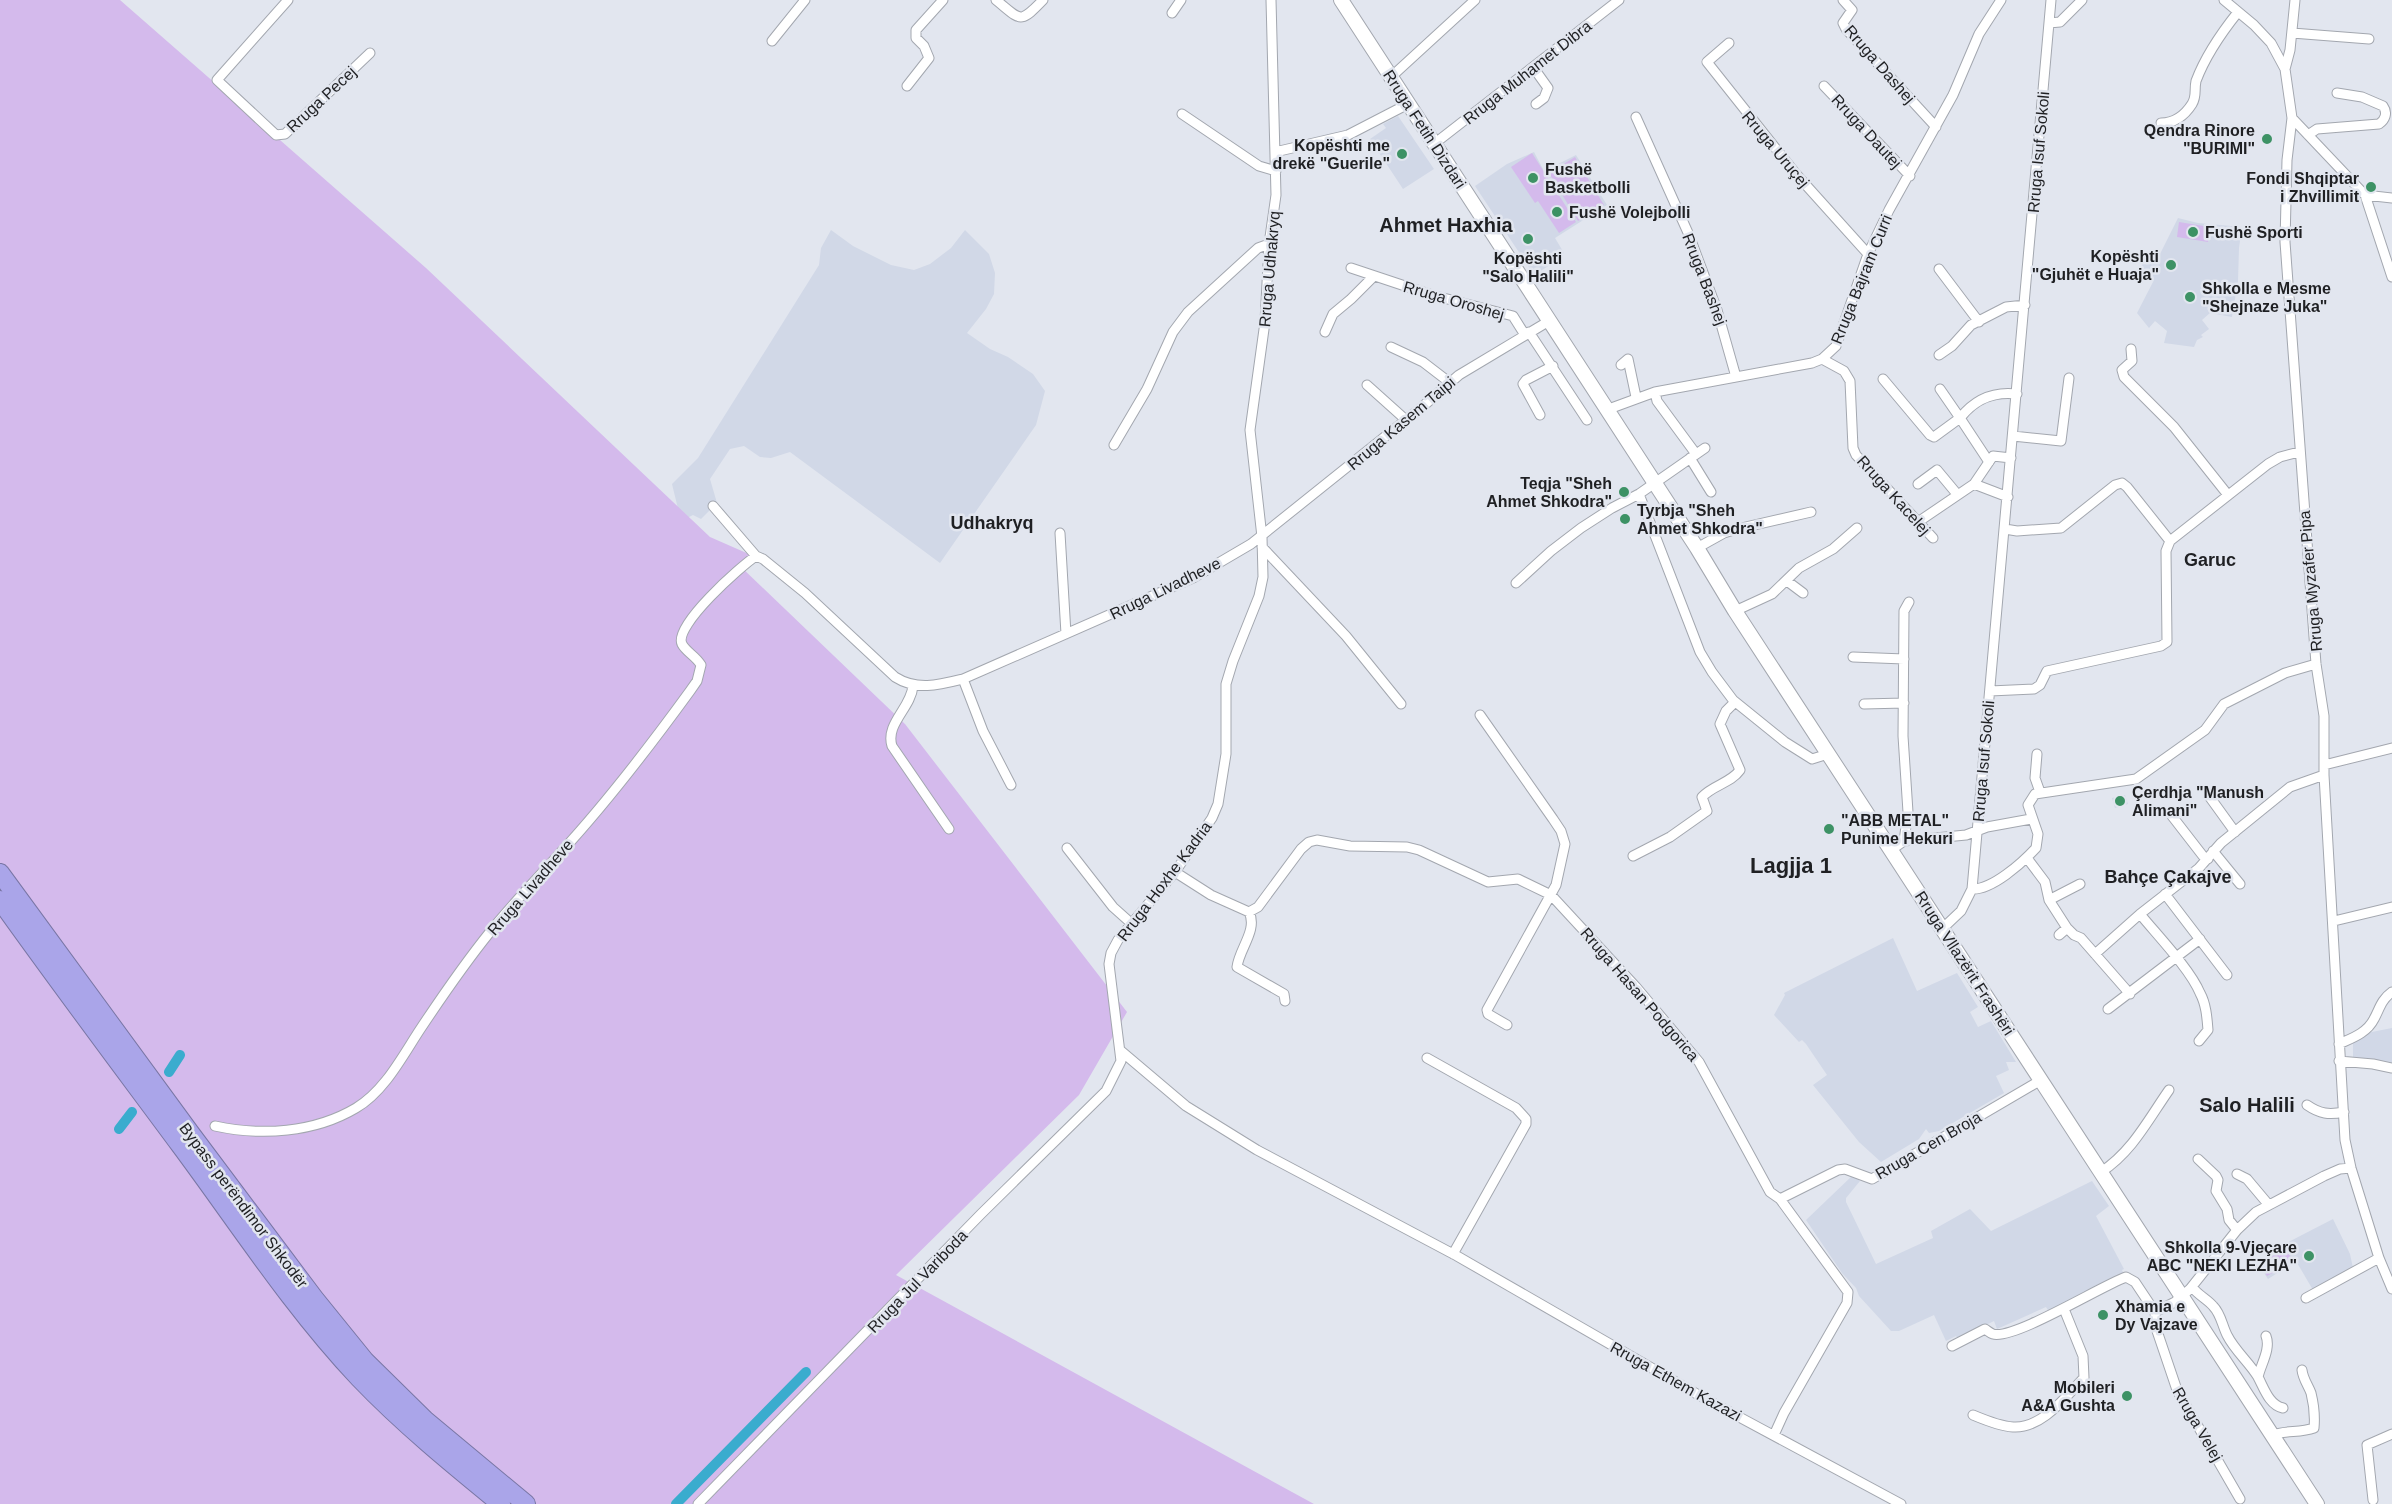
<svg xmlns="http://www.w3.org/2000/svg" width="2392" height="1504" font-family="Helvetica,sans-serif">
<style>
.built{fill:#d1d8e7}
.green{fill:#d4baec}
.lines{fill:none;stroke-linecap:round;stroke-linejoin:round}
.canal{stroke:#3aacce;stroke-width:10}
.street-casing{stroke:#a3a7af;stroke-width:11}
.secondary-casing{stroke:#a3a7af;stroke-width:16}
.highway-casing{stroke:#7976a4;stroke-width:20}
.street{stroke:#fff;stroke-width:9}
.secondary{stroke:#fff;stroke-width:14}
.highway{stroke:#aaa5e9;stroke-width:18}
.poi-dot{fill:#3d9265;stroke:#e2e6ef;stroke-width:2}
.labels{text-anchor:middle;stroke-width:5;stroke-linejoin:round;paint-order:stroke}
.street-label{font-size:16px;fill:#1f2023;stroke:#e2e6ef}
.poi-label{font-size:16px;font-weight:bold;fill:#1f2023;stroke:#e2e6ef;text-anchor:start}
.neighbourhood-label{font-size:18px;font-weight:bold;fill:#1f2023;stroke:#e2e6ef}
.quarter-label{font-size:20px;font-weight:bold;fill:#1f2023;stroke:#e2e6ef}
.district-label{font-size:22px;font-weight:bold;fill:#1f2023;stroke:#e2e6ef}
</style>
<rect width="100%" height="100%" fill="#e2e6ef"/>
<path class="built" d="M1398 116 1434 169 1403 189 1370 139 1386 128 1383 124Z
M1534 152 1544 171 1576 155 1607 205 1555 238 1564 253 1562 255 1563 257 1534 275 1475 186 1507 164Z
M2178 218 2198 223 2242 227 2239 248 2238 281 2232 317 2210 313 2202 320 2209 329 2201 335 2203 337 2197 340 2194 347 2164 343 2167 331 2155 321 2149 328 2137 313 2153 282 2138 280 2145 252 2160 254Z
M831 230 853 246 891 265 914 270 930 264 951 248 965 230 989 254 995 273 994 294 986 309 967 333 990 349 1008 357 1033 374 1045 391 1036 425 940 563 790 452 771 458 760 457 744 446 730 449 710 479 717 503 701 519 693 515 681 521 672 484 698 458 819 265 821 248Z
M2125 795 2128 804 2115 808 2112 798Z
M1893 938 1917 991 1957 973 1978 1007 1970 1012 1978 1027 1991 1021 2016 1062H2006L2009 1070 1996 1076 2004 1093 1939 1131 1929 1133 1926 1129 1919 1139 1881 1162 1859 1142 1813 1085 1827 1075 1806 1044 1802 1040 1799 1042 1774 1015 1785 995 1784 993Z
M2392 1028V1065L2353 1060V1039L2362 1034Z
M1853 1175 1860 1181 1846 1198V1202L1876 1264 1933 1238 1931 1231 1970 1209 1991 1231 2092 1181 2109 1206 2096 1216 2124 1269 2122 1270 2124 1275 2049 1312 2046 1307 1997 1329 1994 1321 1958 1339 1956 1336 1946 1341 1934 1315 1899 1331H1891L1859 1296 1856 1288 1842 1273 1806 1220Z
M2333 1219 2350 1254 2353 1268 2313 1290 2296 1261 2268 1279 2256 1261 2274 1253 2273 1250Z"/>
<path class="green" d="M0 0H120L426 268 710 537 751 555 740 566 905 724 1127 1012 1079 1095 896 1275 1314 1504H0Z
M1532 153 1576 222 1559 233 1538 201 1535 203 1511 167Z
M1575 157 1604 205 1578 221 1549 173Z
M2179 222 2210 227 2208 242 2177 237Z
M2286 1249 2293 1261 2267 1276 2260 1263Z"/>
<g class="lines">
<path class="canal" d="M169 1072 180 1055
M119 1129 132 1112
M676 1504 806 1372"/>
<g class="street-casing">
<path id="street" d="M288 0 217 80 276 135 285 134 370 53
M996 0C1021 20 1019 25 1043 0
M1843 0 1852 10 1843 23 1846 29 1936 127
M2224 0 2254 25 2271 43 2285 69 2292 118 2365 195 2392 198
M1172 13 1181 0
M2049 23 2060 22 2082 0
M2292 33 2369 39
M772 41 805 0
M1729 43 1707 62 1796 174 1868 254
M1533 67 1548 88 1544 98 1536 104
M2285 69 2290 50 2295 0
M1391 77 1475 0
M907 86 929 58 924 46 916 38V30L943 0
M1824 86 1910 176
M1182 114 1259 166 1276 171
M1636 117 1689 235 1717 310 1736 377
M2292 118 2287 160 2285 242 2316 664 2324 716V775L2345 1140 2351 1168 2379 1258 2392 1289
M2161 123C2175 123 2185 115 2192 104 2197 96 2194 90 2196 81 2205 57 2222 32 2238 12
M2308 135 2317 129 2379 124C2385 120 2388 113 2383 106L2362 97 2337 93
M1434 144 1619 0
M1275 152 1348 135 1408 104
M2365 195 2392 277
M1351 268 1432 295 1513 316 1525 335
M1939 269 1979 322
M1325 332 1333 314 1351 299 1374 276
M1529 332 1587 420
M1391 347 1423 362 1449 382
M2131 349 2132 361 2122 370 2124 377 2174 427 2228 495
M1939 355 1952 346 1971 325 2006 307 2025 305
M1822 359 1844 371 1850 381 1853 448 1856 455 1933 538
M1621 365 1628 359 1636 397
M1883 379 1930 435 1934 437 1960 418 1940 389
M1367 385 1406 420
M1655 392 1657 401 1696 454
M1606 410 1655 392 1812 363 1822 359 1836 346 1868 254 1889 210 1953 95 1979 34 2001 0
M1540 415 1523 384 1526 380 1553 366
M2013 436 2061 441 2069 378
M1114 445 1147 389 1173 332 1188 312 1258 248 1269 244
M1690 458 1711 492
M1989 462 1960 418C1975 399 1993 391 2017 394
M1918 484 1937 470 1957 494
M1974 484 2008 497
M1639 494 1700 652 1712 672 1733 700 1785 742 1812 759 1828 754
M713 506 756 556 763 559 805 593 895 677C917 691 939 685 963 679L1193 578 1251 544 1422 407 1459 375 1549 321
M1918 522 1974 484 1993 456 2011 458
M2005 529 2017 531 2061 528 2115 485 2122 483 2127 487 2170 541
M1060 533 1066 634
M1262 547 1346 636 1401 704
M1697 548 1724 533 1737 529 1811 512
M1787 581 1803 593
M1516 583 1551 551 1581 528 1612 508 1639 494 1705 448
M1735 611 1772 594 1799 568 1833 549 1857 528
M1853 657 1904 659
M963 679 983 731 1011 785
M913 686C911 708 885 724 892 746L949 829
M1990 691 2034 689 2040 685 2047 671 2161 646 2167 642 2166 551 2170 541 2268 464 2280 457 2299 452
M1864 704 1904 703
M1480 715 1553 819 1561 831 1565 844 1556 885 1487 1010 1488 1014 1507 1025
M2037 754 2035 778 2040 792
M2324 765 2392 748
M2209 796 2235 832
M2172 816 2203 856 2208 859
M1904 841 1966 835 1987 827 2031 819
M1067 848 1113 907 1132 924
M1891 850 1904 841 1908 812 1903 736 1904 611 1909 602
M2213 851 2240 884
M1633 856 1670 837 1704 813 1707 811 1702 797C1713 785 1731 783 1740 770L1720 724 1726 711 1735 702
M2027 858 2045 882 2049 900 2067 928
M1175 872 1211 895 1249 912 1258 907 1301 849 1309 842 1317 840 1350 846 1407 847 1419 850 1488 882 1518 879 1551 895 1636 987 1699 1062 1770 1192 1780 1199 1848 1292 1847 1303 1784 1413 1774 1435
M1972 889C1992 890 2022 863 2036 848L2038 834 2028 805 2035 794 2136 779 2205 730 2224 704 2285 673 2316 664
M2165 894 2227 975
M2049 900 2080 884
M1249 912C1258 930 1239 949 1237 967L1284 994 1285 1001
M2140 914C2157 935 2190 969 2200 993 2206 1004 2207 1017 2208 1030L2199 1041
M2334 921 2392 907
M1942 929 1961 911 1972 889 2051 0
M2059 935 2067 928 2074 935 2081 938 2130 994
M2095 954 2140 914 2199 868 2221 843 2290 787 2324 775
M2108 1009 2200 939
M2339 1044C2352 1038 2367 1033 2374 1019 2380 1008 2381 1000 2392 992
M1121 1051 1186 1106 1257 1150 1457 1256 1702 1397 1901 1504
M1427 1058 1516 1108 1526 1119V1124L1453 1254
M2339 1061 2373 1064 2392 1068
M2307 1105C2320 1114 2329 1115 2344 1112
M215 1126C261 1136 314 1133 356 1108 385 1091 403 1055 421 1028 443 995 465 963 490 932 513 903 538 878 562 851 608 801 650 746 690 691L697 681 701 665C696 656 686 652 682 644 673 626 741 566 756 556
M2198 1159 2216 1176 2218 1180 2216 1191 2227 1209 2229 1220 2237 1230
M2101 1172C2132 1152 2148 1120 2169 1090
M2237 1174 2247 1179 2268 1204
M1780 1199 1838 1170 1845 1169 1872 1179 2041 1080
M2192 1287C2198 1295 2207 1299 2213 1306 2221 1314 2222 1325 2227 1335 2235 1351 2249 1362 2258 1377 2264 1388 2269 1405 2283 1408
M2306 1298 2379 1258
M2155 1312 2175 1302 2190 1289 2237 1230 2256 1212 2324 1176 2340 1169 2351 1168
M2155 1312 2156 1328 2177 1390 2240 1499
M1952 1346 1985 1329C1988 1331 1990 1333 1993 1334 2014 1340 2101 1286 2126 1277L2135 1282 2155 1312
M2258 1377C2261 1364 2271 1349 2266 1336
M1973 1415C1985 1420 1999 1426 2013 1427 2042 1429 2066 1396 2084 1378L2083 1356 2064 1309
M2272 1435C2286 1430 2300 1433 2314 1428 2315 1417 2314 1405 2311 1393 2308 1385 2303 1379 2302 1370
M2373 1500 2367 1445 2392 1434
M698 1504 981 1214 1106 1091 1121 1061 1109 964 1111 953 1118 940 1175 872 1212 818 1218 804 1226 754V684L1233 661 1259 596 1263 577 1262 537 1250 430 1265 322 1269 244 1276 195 1271 0"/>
</g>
<g class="secondary-casing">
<path id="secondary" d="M1341 0 1697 548 1735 611 2317 1504"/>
</g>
<g class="highway-casing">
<path id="highway" d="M0 873 191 1134 314 1298 365 1361 425 1420 526 1504
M0 900C59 983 120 1064 180 1145 238 1223 292 1307 359 1378 403 1424 452 1464 501 1504"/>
</g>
<use href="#street" class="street"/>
<use href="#secondary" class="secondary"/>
<use href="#highway" class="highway"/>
</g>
<g class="poi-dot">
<circle cx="2267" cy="139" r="6"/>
<circle cx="1402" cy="154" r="6"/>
<circle cx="1533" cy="178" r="6"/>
<circle cx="2371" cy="187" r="6"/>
<circle cx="1557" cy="212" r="6"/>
<circle cx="2193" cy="232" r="6"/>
<circle cx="1528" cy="239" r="6"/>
<circle cx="2171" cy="265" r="6"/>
<circle cx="2190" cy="297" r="6"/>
<circle cx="1624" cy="492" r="6"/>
<circle cx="1625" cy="519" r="6"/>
<circle cx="2120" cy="801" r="6"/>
<circle cx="1829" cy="829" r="6"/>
<circle cx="2309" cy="1256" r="6"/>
<circle cx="2103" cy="1315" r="6"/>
<circle cx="2127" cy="1396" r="6"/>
</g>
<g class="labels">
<g class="street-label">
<text transform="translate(1880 64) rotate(49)" y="6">Rruga Dashej</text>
<text transform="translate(1527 72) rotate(-38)" y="6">Rruga Muhamet Dibra</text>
<text transform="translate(321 99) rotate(-43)" y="6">Rruga Pecej</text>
<text transform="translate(1425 129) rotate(57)" y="6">Rruga Fetih Dizdari</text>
<text transform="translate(1867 131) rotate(47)" y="6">Rruga Dautej</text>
<text transform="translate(1776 149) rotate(50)" y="6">Rruga Uruçej</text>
<text transform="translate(2038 152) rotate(-85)" y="6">Rruga Isuf Sokoli</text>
<text transform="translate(1269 269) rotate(-85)" y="6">Rruga Udhakryq</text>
<text transform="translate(1705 279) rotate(69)" y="6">Rruga Bashej</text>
<text transform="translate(1861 279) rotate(-68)" y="6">Rruga Bajram Curri</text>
<text transform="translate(1454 300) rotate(16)" y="6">Rruga Oroshej</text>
<text transform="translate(1401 423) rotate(-40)" y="6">Rruga Kasem Taipi</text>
<text transform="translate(1894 495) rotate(48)" y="6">Rruga Kacelej</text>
<text transform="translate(2310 581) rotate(-95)" y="6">Rruga Myzafer Pipa</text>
<text transform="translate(1165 588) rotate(-26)" y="6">Rruga Livadheve</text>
<text transform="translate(1983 761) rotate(-85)" y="6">Rruga Isuf Sokoli</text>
<text transform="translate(1164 881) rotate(-53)" y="6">Rruga Hoxhe Kadria</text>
<text transform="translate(530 887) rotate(-49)" y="6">Rruga Livadheve</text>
<text transform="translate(1965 963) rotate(57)" y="6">Rruga Vllazërit Frashëri</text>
<text transform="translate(1640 994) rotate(49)" y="6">Rruga Hasan Podgorica</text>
<text transform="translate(1928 1145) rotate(-30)" y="6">Rruga Cen Broja</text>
<text transform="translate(244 1205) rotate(53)" y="6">Bypass perëndimor Shkodër</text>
<text transform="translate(917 1281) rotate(-46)" y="6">Rruga Jul Variboda</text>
<text transform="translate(1676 1381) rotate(29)" y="6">Rruga Ethem Kazazi</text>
<text transform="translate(2198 1424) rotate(60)" y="6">Rruga Velej</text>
</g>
<g class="poi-label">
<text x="2255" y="136" text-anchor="end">Qendra Rinore<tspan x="2255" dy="18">"BURIMI"</tspan></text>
<text x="1390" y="151" text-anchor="end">Kopështi me<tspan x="1390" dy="18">drekë "Guerile"</tspan></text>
<text x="1545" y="175">Fushë<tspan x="1545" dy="18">Basketbolli</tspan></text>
<text x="2359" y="184" text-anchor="end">Fondi Shqiptar<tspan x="2359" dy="18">i Zhvillimit</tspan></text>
<text x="1569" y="218">Fushë Volejbolli</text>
<text x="2205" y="238">Fushë Sporti</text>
<text x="2159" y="262" text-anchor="end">Kopështi<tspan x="2159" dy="18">"Gjuhët e Huaja"</tspan></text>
<text x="1528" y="264" text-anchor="middle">Kopështi<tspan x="1528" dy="18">"Salo Halili"</tspan></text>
<text x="2202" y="294">Shkolla e Mesme<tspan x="2202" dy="18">"Shejnaze Juka"</tspan></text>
<text x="1612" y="489" text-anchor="end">Teqja "Sheh<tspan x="1612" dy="18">Ahmet Shkodra"</tspan></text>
<text x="1637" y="516">Tyrbja "Sheh<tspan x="1637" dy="18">Ahmet Shkodra"</tspan></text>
<text x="2132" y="798">Çerdhja "Manush<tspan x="2132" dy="18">Alimani"</tspan></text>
<text x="1841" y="826">"ABB METAL"<tspan x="1841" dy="18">Punime Hekuri</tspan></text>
<text x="2297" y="1253" text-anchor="end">Shkolla 9-Vjeçare<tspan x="2297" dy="18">ABC "NEKI LEZHA"</tspan></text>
<text x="2115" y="1312">Xhamia e<tspan x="2115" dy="18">Dy Vajzave</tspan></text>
<text x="2115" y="1393" text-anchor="end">Mobileri<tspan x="2115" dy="18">A&amp;A Gushta</tspan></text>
</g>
<g class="neighbourhood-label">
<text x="992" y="529">Udhakryq</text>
<text x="2210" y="566">Garuc</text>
<text x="2168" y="883">Bahçe Çakajve</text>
</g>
<g class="quarter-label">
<text x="1446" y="232">Ahmet Haxhia</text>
<text x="2247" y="1112">Salo Halili</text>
</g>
<g class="district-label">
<text x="1791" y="873">Lagjja 1</text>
</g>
</g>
</svg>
